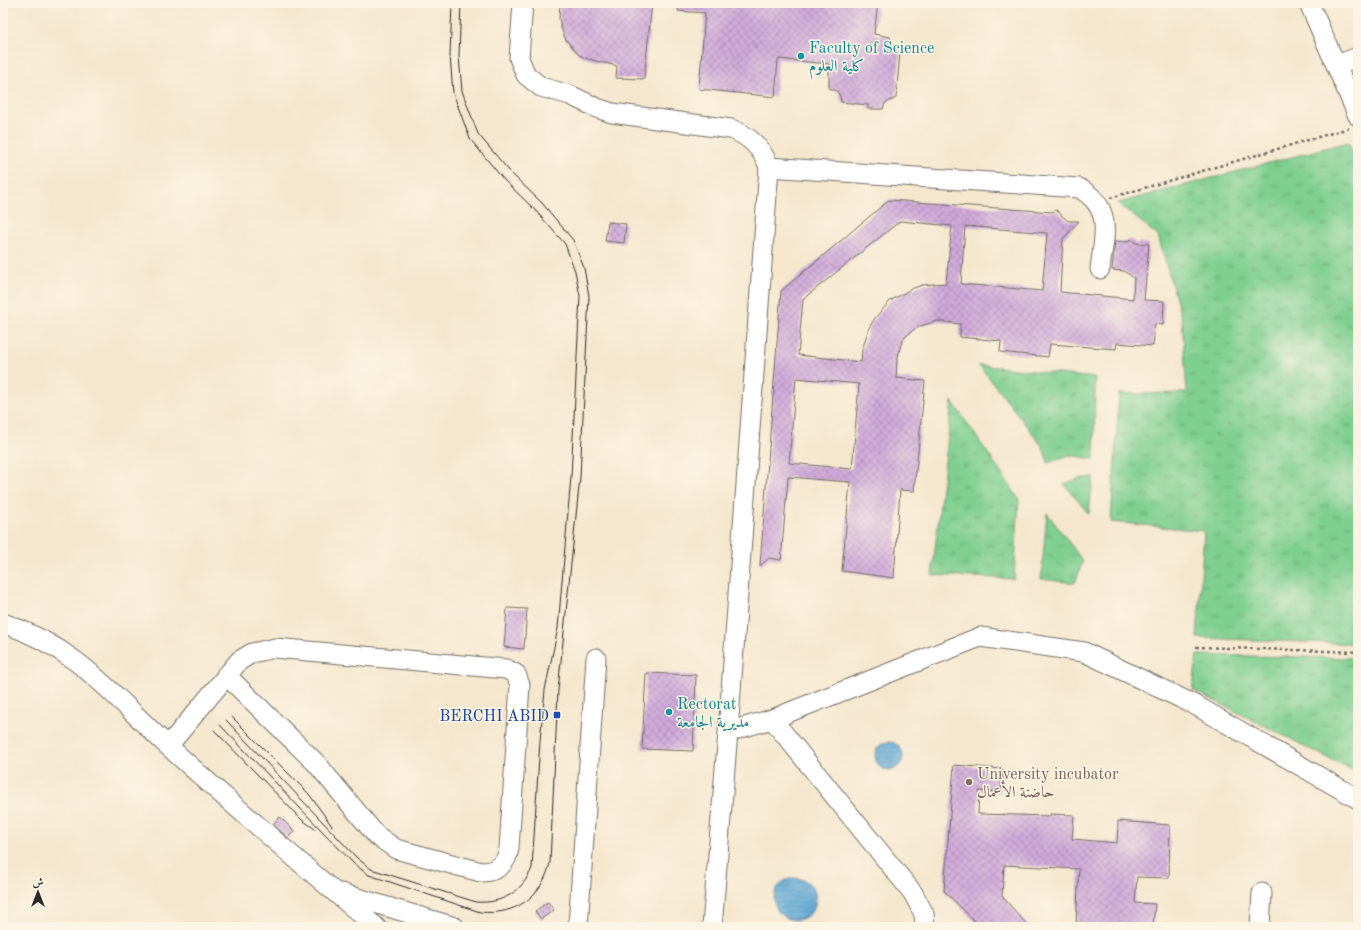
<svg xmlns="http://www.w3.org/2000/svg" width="1361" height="930" font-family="'Old Standard TT',Amiri,serif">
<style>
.grass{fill:url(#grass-tufts);stroke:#557d5e}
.water{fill:url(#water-rules);stroke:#456a81}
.building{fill:url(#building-cross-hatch);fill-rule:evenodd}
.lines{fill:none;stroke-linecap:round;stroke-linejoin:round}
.minor-casing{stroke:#726d64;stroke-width:21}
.path{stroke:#726d64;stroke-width:2.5;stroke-dasharray:3 3;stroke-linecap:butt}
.minor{stroke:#fff;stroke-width:19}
.tram{stroke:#2b2b2b;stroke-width:1}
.culture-dot{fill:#0f9aa8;stroke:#fcf5e5;stroke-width:1.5}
.transit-dot{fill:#1a4fb4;stroke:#fcf5e5;stroke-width:1.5}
.education-dot{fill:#8d6e63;stroke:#fcf5e5;stroke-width:1.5}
.labels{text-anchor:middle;stroke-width:3;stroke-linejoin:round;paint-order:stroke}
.culture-label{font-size:16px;fill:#0d838f;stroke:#fcf5e5;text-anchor:start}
.transit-label{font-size:16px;fill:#164399;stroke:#fcf5e5;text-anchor:end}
.education-label{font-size:16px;fill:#785e54;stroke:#fcf5e5;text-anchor:start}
</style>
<defs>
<pattern id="grass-tufts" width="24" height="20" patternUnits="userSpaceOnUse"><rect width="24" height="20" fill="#7fcf90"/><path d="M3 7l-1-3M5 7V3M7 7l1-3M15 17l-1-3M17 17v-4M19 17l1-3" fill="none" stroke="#68a876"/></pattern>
<pattern id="water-rules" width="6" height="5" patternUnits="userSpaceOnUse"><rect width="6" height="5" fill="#5fa9d7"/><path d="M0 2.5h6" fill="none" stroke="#4f8aaf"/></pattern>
<pattern id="building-cross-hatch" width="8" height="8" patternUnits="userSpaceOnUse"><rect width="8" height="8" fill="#d1aadb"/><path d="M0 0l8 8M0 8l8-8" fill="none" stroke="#aa8bb2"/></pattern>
</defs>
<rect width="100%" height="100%" fill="#fcf5e5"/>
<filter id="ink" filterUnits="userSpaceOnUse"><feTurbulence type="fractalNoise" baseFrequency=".025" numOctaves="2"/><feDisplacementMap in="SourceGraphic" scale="8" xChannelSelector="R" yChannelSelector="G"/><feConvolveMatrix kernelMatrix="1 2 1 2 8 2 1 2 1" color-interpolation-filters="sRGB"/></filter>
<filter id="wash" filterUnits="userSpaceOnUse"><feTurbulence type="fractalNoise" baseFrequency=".012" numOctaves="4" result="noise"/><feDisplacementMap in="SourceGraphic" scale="16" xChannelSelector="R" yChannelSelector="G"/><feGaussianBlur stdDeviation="0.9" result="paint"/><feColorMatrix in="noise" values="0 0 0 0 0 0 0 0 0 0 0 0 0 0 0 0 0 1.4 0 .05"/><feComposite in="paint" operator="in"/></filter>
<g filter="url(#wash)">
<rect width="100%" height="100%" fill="#f5e7ce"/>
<path class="grass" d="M1348 142 1358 165V644L1197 638 1204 531 1111 522 1119 394 1187 393 1182 320 1158 236 1118 203Z
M979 365 1095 378 1094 459 1069 455 1048 463 1043 447Z
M952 401 1019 499 1014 579 932 575Z
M1093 477 1089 514 1064 484 1078 479Z
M1047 513 1083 561 1075 583 1041 579Z
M1197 655 1358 658V773L1193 690Z"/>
<path class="water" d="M875 756a14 14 0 1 1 28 0a14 14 0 1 1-28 0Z
M774 899a21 21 0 1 1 42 0a21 21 0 1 1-42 0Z"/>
<g id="blocks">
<path class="building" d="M560 3H652L644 79 616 78 617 66 588 59 579 55 566 40 561 28 559 18Z
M679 3H878L874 34 890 37 894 48 900 53 896 98 885 103 883 109H868V105L841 102 840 96 837 91 829 88V64L778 59 775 97 699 89 705 13 678 11Z
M889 200 1052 212 1056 210 1068 221H1079L1063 239 1060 292 1133 299 1134 278 1124 271 1112 270 1115 241 1126 242 1131 239 1135 243 1149 244 1144 300 1164 301 1163 325 1155 324 1153 346 1117 343 1116 349 1050 344 1048 357 1000 352 1001 341 960 337V324L937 321 917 327 905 337 901 344 897 360 896 378 925 381 914 491 900 490 894 578 842 571 850 482 788 477 781 560 769 558 760 566 781 291ZM900 221 952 226 946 283 922 285 911 289 890 301 875 318 869 328 862 350 861 362 798 355 803 299ZM965 226 1047 233 1042 291 961 284ZM796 378 859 384 852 469 789 463Z
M608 222 626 224 624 243 605 241Z
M507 608 527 609 524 649 504 647Z
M646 673 696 675 693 751 642 749Z
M954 765 1003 769 1001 792 979 791 978 814 1050 816V814L1074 815 1072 839 1117 843 1118 821 1170 825 1169 878 1137 877 1135 903 1155 904 1153 927H1076L1079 869 1004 865 1002 896 1029 927H981L944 891Z
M280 817 294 831 288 838 273 824Z
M548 902 554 910 541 919 535 911Z"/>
</g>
</g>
<g filter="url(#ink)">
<use href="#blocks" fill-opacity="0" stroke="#726d64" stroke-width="1"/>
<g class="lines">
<g class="minor-casing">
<path id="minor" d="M523 3 519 58 526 75 541 87 570 95 597 108 612 113 731 129C750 136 762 148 769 167L728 732
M1309 3 1358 116
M1337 65 1358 57
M769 167 1079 188C1114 208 1104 235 1100 269
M3 623C79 649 112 695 168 746 236 808 306 868 376 927
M772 719 980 637 1084 652 1195 705 1358 799
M168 746 239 661 252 653 275 648 506 669 516 674 520 685 509 848C507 864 497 872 481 872L396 849 376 835 316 763 226 675
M341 893 455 927
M578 927 596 658
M712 927 728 732 772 719 913 893 924 914 925 927
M1260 927 1262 893"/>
</g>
<path class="path" d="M1110 198 1349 128
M1196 647 1358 652"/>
<use href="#minor" class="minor"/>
<path class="tram" d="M231 716 309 794 332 826
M226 720 357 858 371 869 476 902C502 904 522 892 532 868L540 741 545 690 558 628 571 477 580 296 575 271 565 244 535 210 504 180 470 139 453 93 450 56 452 3
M220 725 354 864 369 875 480 912C515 916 542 897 550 863L558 690 580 477 589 296 584 268 573 240 542 203 511 173 478 134 462 91 459 56 461 3
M214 730 301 819 315 829"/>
</g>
</g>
<g class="culture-dot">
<circle cx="801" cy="56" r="4"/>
<circle cx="669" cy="712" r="4"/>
</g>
<rect class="transit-dot" x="553" y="711" width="8" height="8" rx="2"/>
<circle class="education-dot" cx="969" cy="782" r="4"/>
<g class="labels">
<g class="culture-label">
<text x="809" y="53">Faculty of Science<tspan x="809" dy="18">كلية العلوم</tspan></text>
<text x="677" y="709">Rectorat<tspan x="677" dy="18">مديرية الجامعة</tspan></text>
</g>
<g class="transit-label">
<text x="549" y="721">BERCHI ABID</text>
</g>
<g class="education-label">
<text x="977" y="779">University incubator<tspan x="977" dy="18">حاضنة الأعمال</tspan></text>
</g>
</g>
<rect width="1361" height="930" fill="none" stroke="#fcf5e5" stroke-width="16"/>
<g transform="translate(38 892)" stroke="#fcf5e5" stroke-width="3" paint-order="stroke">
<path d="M0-3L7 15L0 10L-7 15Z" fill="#2b2b2b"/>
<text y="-6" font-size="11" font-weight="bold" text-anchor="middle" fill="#2b2b2b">ش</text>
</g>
</svg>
